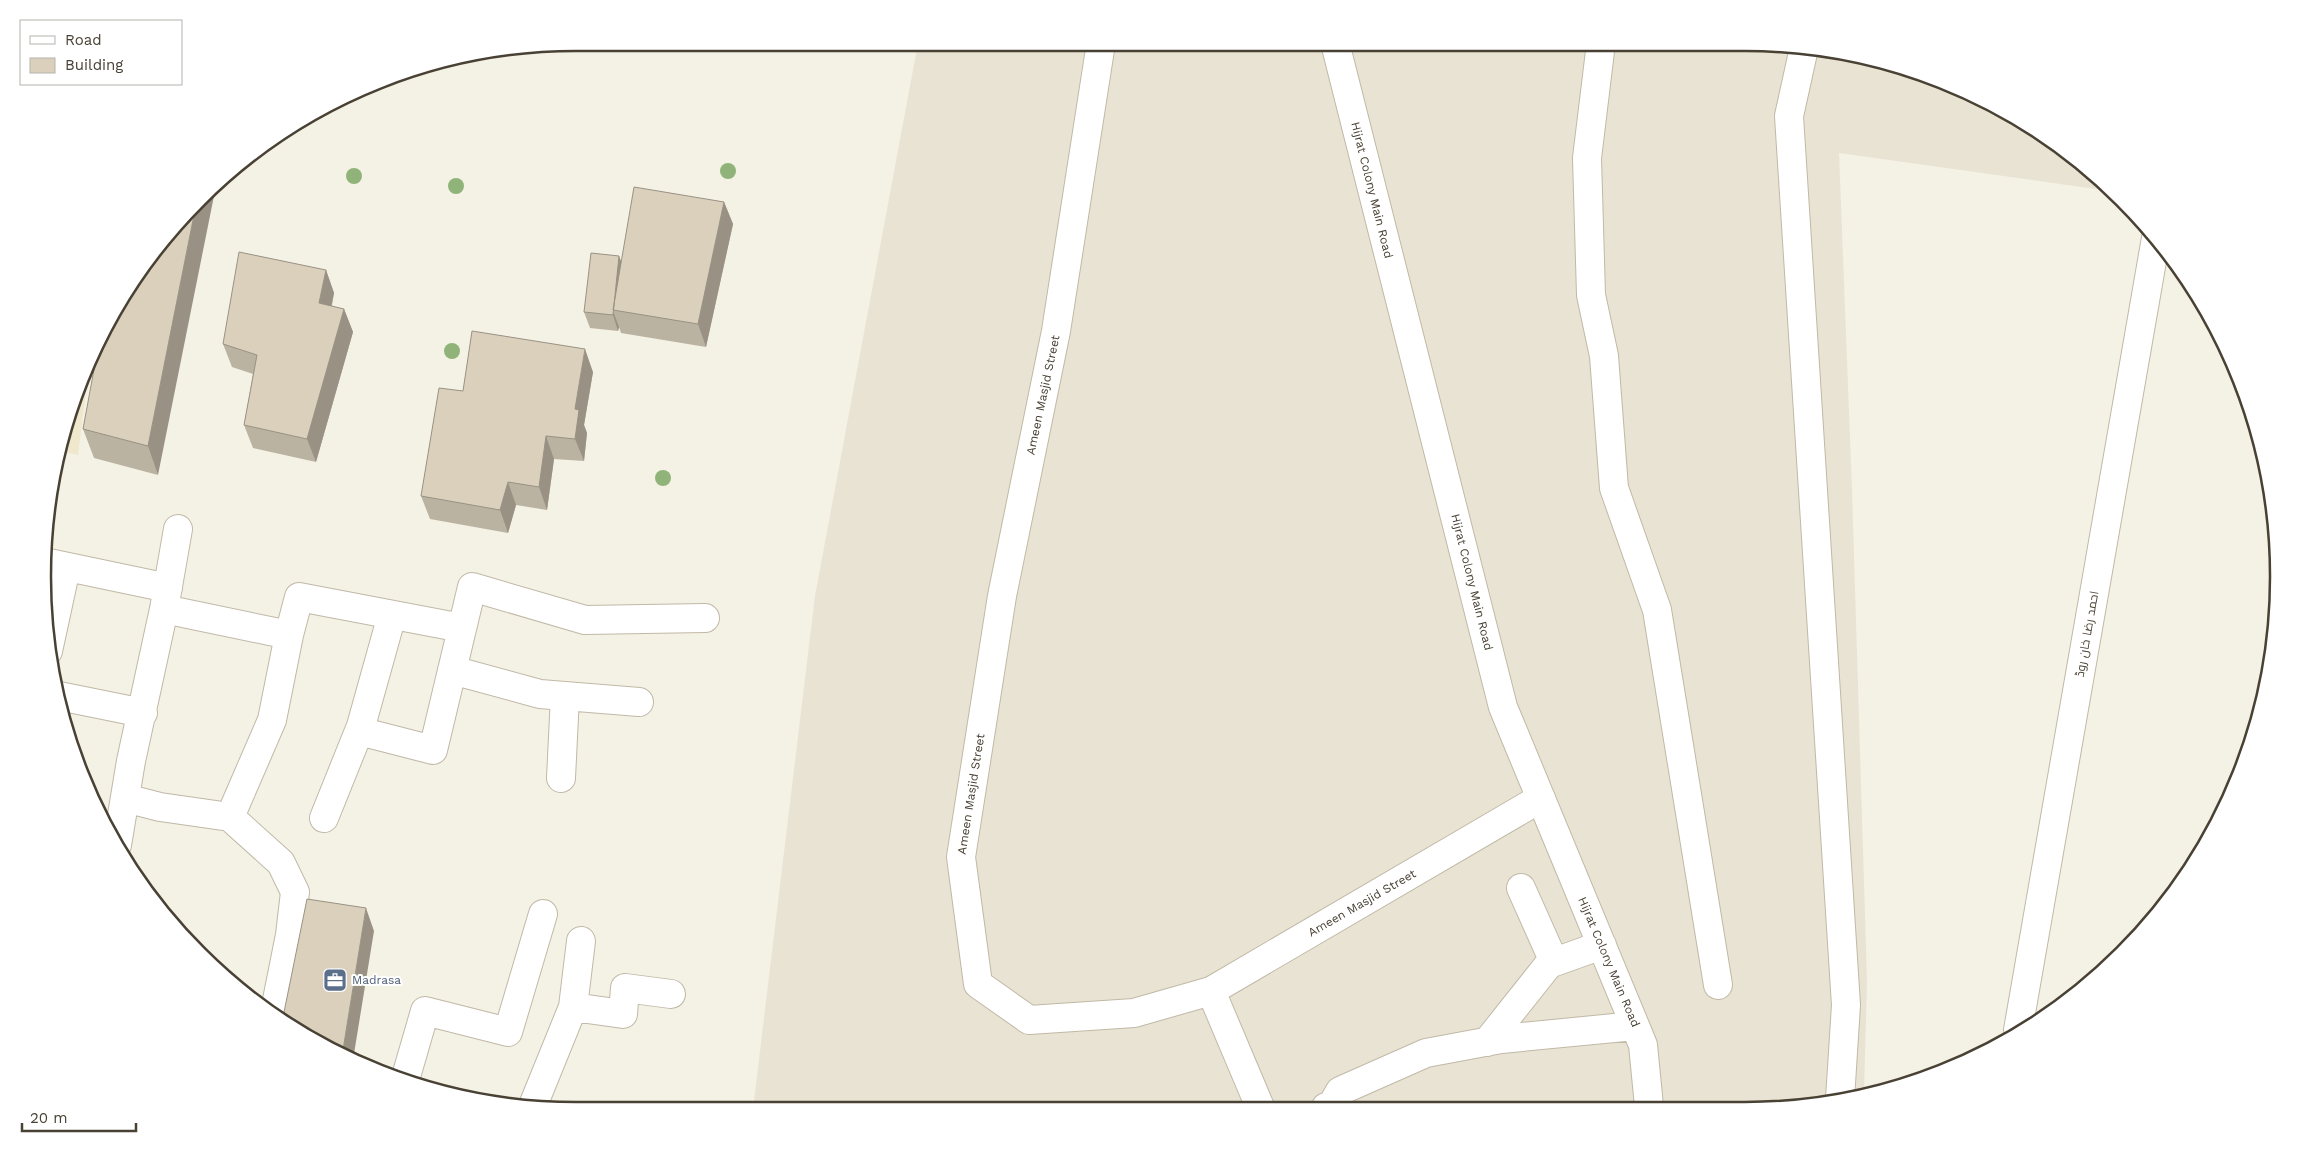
<svg xmlns="http://www.w3.org/2000/svg" width="2321" height="1153" font-family="'Work Sans',Cairo,sans-serif">
<style>
.residential{fill:#e9e3d3}
.education{fill:#efe8cd}
.lines{fill:none;stroke-linecap:round;stroke-linejoin:round}
.street-casing{stroke:#c1b9a7;stroke-width:30}
.street{stroke:#fff;stroke-width:28}
.tree{fill:#90b379}
.wall{fill:#bbb3a2}
.shaded-wall{fill:#999284}
.building{fill:#dad0bc;stroke:#999284}
.labels{text-anchor:middle;stroke-width:4;stroke-linejoin:round;paint-order:stroke}
.street-label{font-size:12px;fill:#484134;stroke:#fff}
.service-label{font-size:12px;fill:#4e5e75;stroke:#fff;text-anchor:start}
.rim{fill:none;stroke:#484134;stroke-width:2.5}
</style>
<rect width="100%" height="100%" fill="#f4f1e5"/>
<path class="residential" d="M918 43 1779 44 1882 61 1980 97 2069 153 2110 191 1839 153 1852 490 1867 981 1864 1092 1814 1106 753 1109 815 596Z"/>
<path class="education" d="M90 359 78 455 59 451 83 372Z"/>
<g class="lines">
<g class="street-casing">
<path id="street" d="M1101 43 1056 331 1002 596 961 857 978 984 1029 1020 1134 1013 1211 991 1541 798
M1335 43 1503 707 1643 1045 1649 1106
M1601 43 1587 158 1591 295 1604 356 1614 488 1657 610 1718 985
M1804 48 1789 116 1846 1005 1840 1099
M44 562 168 588
M164 609 289 635
M48 651 66 568
M452 670 540 694 639 702
M59 696 143 713
M359 731 433 750 472 587 585 620 705 618
M561 778 565 696
M125 798 160 807 230 817 281 863 295 892 290 935 274 1015
M230 817 272 720 289 635 299 597 462 628
M324 818 361 726 392 615
M117 845 131 761 164 609 178 529
M1521 888 1554 962
M1211 991 1260 1107
M573 1007 581 941
M2018 1030 2156 238
M1487 1042 1549 964 1602 945
M405 1080 425 1011 508 1032 543 914
M1326 1107 1332 1105 1340 1091 1426 1053 1501 1039 1635 1026
M532 1108 573 1007 623 1014 625 988 671 994"/>
</g>
<use href="#street" class="street"/>
</g>
<g class="tree">
<circle cx="728" cy="171" r="8"/>
<circle cx="354" cy="176" r="8"/>
<circle cx="456" cy="186" r="8"/>
<circle cx="452" cy="351" r="8"/>
<circle cx="663" cy="478" r="8"/>
</g>
<path class="wall" d="M724 202 733 224 706 347 621 333 619 327 618 331 590 328 584 312 619 256 621 262Z
M326 270 334 293 332 306 344 309 353 332 316 462 253 448 244 425 253 374 232 367 223 344Z
M114 309 158 475 94 458 83 429Z
M593 372 584 425 587 433 584 461 554 459 547 510 516 505 508 533 430 519 421 496 463 391Z"/>
<path class="shaded-wall" d="M216 186 158 475 148 446 196 205Z
M724 202 733 224 706 347 698 324Z
M619 256 625 272 613 310Z
M326 270 334 293 327 326 319 303Z
M344 309 353 332 316 462 307 439Z
M613 311 619 327 618 331 613 315Z
M585 349 593 372 584 425 587 433 584 461 575 439V409Z
M546 436 554 459 547 510 539 487Z
M508 482 516 505 508 533 500 510Z
M366 908 374 931 353 1060 342 1056Z"/>
<path class="building" d="M634 187 724 202 698 324 613 310Z
M196 205 148 446 83 429 100 337 114 309 175 225Z
M239 252 326 270 319 303 344 309 307 439 244 425 257 355 223 344Z
M591 253 619 256 613 315 584 312Z
M472 331 585 349 575 409 579 410 575 439 546 436 539 487 508 482 500 510 421 496 439 388 463 391Z
M307 899 366 908 342 1056 282 1022Z"/>
<defs>
<g id="office-square" transform="scale(1.25)"><rect x="-9" y="-9" width="18" height="18" rx="4" fill="#5c6f8a" stroke="#fff"/><path d="M-6-3h4V-5.5h4V-3h4V5H-6ZM-1-4.5V-3h2v-1.5ZM-6 0V1H6V0Z" fill="#fff"/></g>
</defs>
<g fill-rule="evenodd">
<use href="#office-square" x="335" y="980"/>
</g>
<g class="labels">
<g class="street-label">
<text transform="translate(1372 190) rotate(76)" y="4">Hijrat Colony Main Road</text>
<text transform="translate(1043 395) rotate(-78)" y="4">Ameen Masjid Street</text>
<text transform="translate(1472 582) rotate(76)" y="4">Hijrat Colony Main Road</text>
<text transform="translate(2087 634) rotate(-80)" y="4">احمد رضا خان روڈ</text>
<text transform="translate(971 794) rotate(-81)" y="4">Ameen Masjid Street</text>
<text transform="translate(1362 903) rotate(-30)" y="4">Ameen Masjid Street</text>
<text transform="translate(1609 962) rotate(67)" y="4">Hijrat Colony Main Road</text>
</g>
<g class="service-label">
<text x="352" y="984">Madrasa</text>
</g>
</g>
<path d="M0 0H2321V1153H0ZM576 51H1745A525 525 0 0 1 2270 576V577A525 525 0 0 1 1745 1102H576A525 525 0 0 1 51 577V576A525 525 0 0 1 576 51Z" fill="#fff" fill-rule="evenodd"/>
<path class="rim" d="M576 51H1745A525 525 0 0 1 2270 576V577A525 525 0 0 1 1745 1102H576A525 525 0 0 1 51 577V576A525 525 0 0 1 576 51Z"/>
<rect x="20" y="20" width="162" height="65" fill="#ffffff" stroke="#b6b3ae"/>
<rect x="30" y="36" width="25" height="8" fill="#ffffff" stroke="#b6b3ae"/>
<text x="65" y="45" font-size="15" fill="#484134">Road</text>
<rect x="30" y="58" width="25" height="15" fill="#dad0bc" stroke="#b6b3ae"/>
<text x="65" y="70" font-size="15" fill="#484134">Building</text>
<path d="M22 1123v8h114v-8" fill="none" stroke="#484134" stroke-width="2.5"/>
<text x="30" y="1123" font-size="15" fill="#484134" stroke="#ffffff" stroke-width="4" paint-order="stroke">20 m</text>
</svg>
